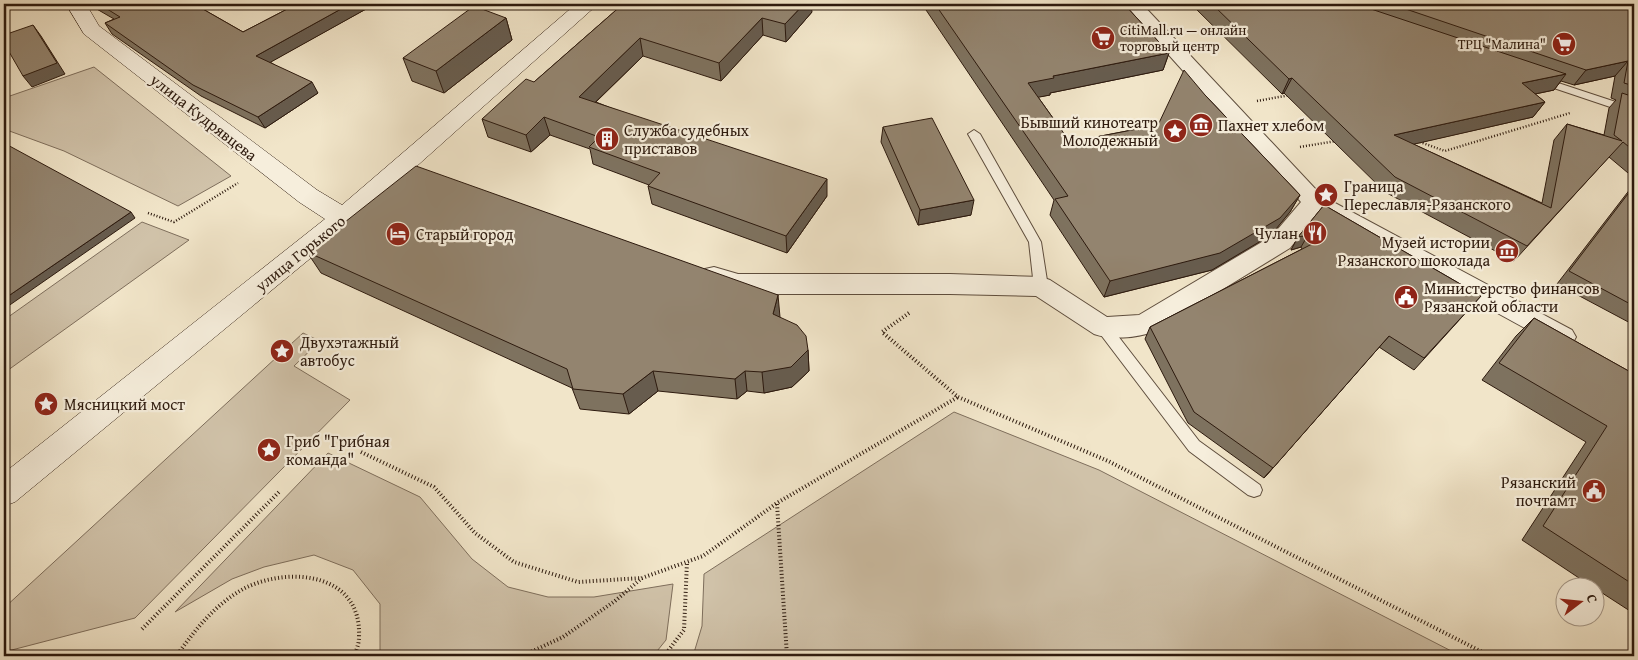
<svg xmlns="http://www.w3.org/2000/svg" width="1638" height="660" font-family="'Gentium Book Plus',serif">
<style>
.green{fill:#d0c2a9;stroke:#7e6e5c}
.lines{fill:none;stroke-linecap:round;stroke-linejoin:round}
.lane-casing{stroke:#5e4d3d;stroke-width:2}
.street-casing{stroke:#5e4d3d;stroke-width:2}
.secondary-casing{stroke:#2d1a0e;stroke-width:1}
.path-far1{stroke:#2d1a0e;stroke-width:2.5;stroke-dasharray:1 2;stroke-linecap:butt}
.path{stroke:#2d1a0e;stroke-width:4;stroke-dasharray:1 2.5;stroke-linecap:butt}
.lane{fill:#f6eedc;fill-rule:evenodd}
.street{fill:#f6eedc;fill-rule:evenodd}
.secondary{fill:#f6eedc;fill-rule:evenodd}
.wall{fill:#7e725f;stroke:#2d1a0e;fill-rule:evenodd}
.shaded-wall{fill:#675c4e;stroke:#2d1a0e}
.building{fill:#93846f;stroke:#2d1a0e}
.labels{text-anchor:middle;stroke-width:4.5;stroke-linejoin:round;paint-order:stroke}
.far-poi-label{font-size:14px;fill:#2d1a0e;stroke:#f6eedc;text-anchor:start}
.street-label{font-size:16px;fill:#2d1a0e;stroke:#f6eedc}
.poi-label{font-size:16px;fill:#2d1a0e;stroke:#f6eedc;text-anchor:start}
</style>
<rect width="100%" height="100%" fill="#f1e5c9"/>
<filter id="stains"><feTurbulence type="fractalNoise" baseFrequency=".004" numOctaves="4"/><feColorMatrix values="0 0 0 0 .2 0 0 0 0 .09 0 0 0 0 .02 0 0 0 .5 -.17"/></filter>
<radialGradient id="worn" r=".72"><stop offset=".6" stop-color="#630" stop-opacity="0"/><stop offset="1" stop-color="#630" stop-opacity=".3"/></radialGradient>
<path class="green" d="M94 67 231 176 178 206 64 151 4 129V98Z
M142 222 189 240 4 373V320Z
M303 333 320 341 294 366 350 400 135 618 4 652V608Z
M954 412 1099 470 1461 656H693L702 626 704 574Z
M328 453 420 497 472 559 508 587 548 597H594L673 584 666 640 653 656H380V604L353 570 314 555 264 567 232 579 175 612Z"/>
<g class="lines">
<g class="lane-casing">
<path id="lane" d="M1540 77 1634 108V115L1536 82 1535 80Z
M974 130 980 134 1041 242 1048 287 1046 291H1036L1034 287 1029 242 968 134Z
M1103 322 1108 323 1199 441 1260 485 1262 490 1260 495 1254 497 1248 495 1189 451 1098 331 1096 327 1098 323Z"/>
</g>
<g class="street-casing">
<path id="street" d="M1123 4H1142L1322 196 1572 330 1576 337 1572 344 1563 347 1554 344 1317 214 1290 248 1153 332C1136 338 1111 340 1094 334L1036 296 950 294H737L705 283 701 276 705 269 714 267 738 274H950L1041 277 1050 280 1107 317 1139 315 1272 236 1301 202Z"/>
</g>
<g class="secondary-casing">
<path id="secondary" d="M66 4H86L99 26 317 190 342 205 576 4H598L352 224 15 502 4 506V473L325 219 299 202 84 34Z"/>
</g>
<path class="path-far1" d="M1257 101 1290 95
M1417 141 1445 151 1570 113
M1300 147 1336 141
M148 213 174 222 238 183"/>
<path class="path" d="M909 313 882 332 958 397 1108 461 1490 656
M361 452 434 487 475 533 514 562 578 582 642 578 703 556 777 503 958 397
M777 504 787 656
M142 629 279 492
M180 651C198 626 217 603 245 588 290 566 362 573 359 637 359 644 356 650 355 656
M522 656 563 637 615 601 642 578
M664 656 684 630 687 562"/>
<use href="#lane" class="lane"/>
<use href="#street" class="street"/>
<use href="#secondary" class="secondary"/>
</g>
<path class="wall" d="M93 4H194L243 32 297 4H375L270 62 318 93 265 128 201 96 112 34 105 23 114 19 95 8Z
M623 4 812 12 786 42 763 35 721 81 643 56 596 102 827 196 787 253 652 204 648 186 649 185 593 164 590 149 550 135 531 152 488 137 482 119 534 82Z
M922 4H1124L1169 53 1163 70 1050 93V95L1038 97 1070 142 1158 125 1205 95 1300 195 1290 212 1271 235 1212 270 1104 297 1050 215 1054 200Z
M1191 4H1634V178L1609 157 1514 261 1385 192 1284 93 1282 94ZM1615 76 1611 98 1616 100 1609 108 1604 135 1567 124 1554 140 1542 203 1413 144 1533 117 1545 102 1535 94 1554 90 1561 81 1574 85Z
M506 18 512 40 444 93 412 81 403 58Z
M883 127 971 215 918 225 881 142Z
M1634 184V325L1557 284Z
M1324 205 1481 296 1414 370 1379 347 1264 478 1188 423 1145 339 1150 327 1302 249 1301 247 1291 250 1298 237Z
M307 252 779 317 808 350 809 371 792 387 764 393 747 391 737 399 658 391 629 414 580 409 572 388 321 273Z
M1534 318 1634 374V609L1630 611 1596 589V588H1594L1522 540 1586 442 1482 380 1516 336Z"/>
<path class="shaded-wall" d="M350 4H375L262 67 256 56Z
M804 4H811L812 12 786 42 785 24Z
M506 18 512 40 444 93 436 71Z
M762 18 763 35 721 81 719 63Z
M33 25 41 36 65 74 32 87 23 76Z
M640 38 643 56 583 114 579 97Z
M1169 53 1163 70 1050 93V95L1024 100 1028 83 1053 76Z
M1628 61 1615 76 1574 85 1586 70Z
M1566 74 1554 90 1511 99 1522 83Z
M1292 78 1284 93 1282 94 1289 79Z
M312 82 318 93 265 128 258 117Z
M1545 102 1533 117 1384 151 1394 135Z
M544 117 550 135 531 152 526 135Z
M827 179V196L787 253 786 236Z
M1300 195 1290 212 1271 235 1212 270 1104 297 1110 281Z
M974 200 971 215 918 225 920 210Z
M131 212 135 218 4 309V299Z
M1308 235 1301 247 1291 250 1298 237Z
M778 295 780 317 774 335 773 314Z
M1389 336 1379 347 1264 478 1273 468Z
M808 350 809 371 792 387 764 393 762 372Z
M653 371 658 391 629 414 623 394Z
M745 371 747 391 737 399 735 379Z"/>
<path class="building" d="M99 4H194L243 32 297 4H350L256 56 312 82 258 117 193 85 105 23 120 17Z
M623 4H804L785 24 762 18 719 63 640 38 579 97 827 179 786 236 648 186 660 173 589 147 599 137 544 117 526 135 482 119 526 79 534 82Z
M935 4H1124L1169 53 1053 76 1054 78 1028 83 1070 142 1158 125 1184 70 1205 95 1300 195 1280 218 1220 253 1110 281 1055 199 1068 196Z
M1212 4H1356L1566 74 1522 83 1545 102 1394 135 1551 208 1567 124 1622 141 1614 135 1622 93 1634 97V151L1623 142 1527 246 1395 177 1292 78 1289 79Z
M1391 4H1634V86L1624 83 1628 61 1586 70Z
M474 6 506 18 436 71 403 58Z
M33 25 57 63 23 76 4 43V35Z
M932 118 974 200 920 210 883 127Z
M4 143 131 212 4 299Z
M416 166 778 295 773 314 797 325 806 336 808 350 791 367 762 372 745 371 735 379 653 371 623 394 573 389 567 369 307 252Z
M1634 186V306L1569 271Z
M1324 205 1481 296 1424 358 1389 336 1273 468 1194 412 1150 327 1312 244 1308 235 1298 237Z
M1534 318 1634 374V585L1543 526 1607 426 1499 363Z"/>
<defs>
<g id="supermarket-disc" transform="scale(1.25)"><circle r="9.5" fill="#8f2418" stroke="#f6eedc"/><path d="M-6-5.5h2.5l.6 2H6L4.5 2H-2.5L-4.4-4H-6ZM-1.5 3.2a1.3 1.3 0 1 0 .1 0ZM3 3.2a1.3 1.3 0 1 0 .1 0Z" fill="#fff"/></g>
<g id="museum-disc" transform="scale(1.25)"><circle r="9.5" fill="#8f2418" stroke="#f6eedc"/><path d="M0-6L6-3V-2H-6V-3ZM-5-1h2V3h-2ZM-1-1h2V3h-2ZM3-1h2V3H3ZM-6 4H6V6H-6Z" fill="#fff"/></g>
<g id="sight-disc" transform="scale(1.25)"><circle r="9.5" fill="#8f2418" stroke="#f6eedc"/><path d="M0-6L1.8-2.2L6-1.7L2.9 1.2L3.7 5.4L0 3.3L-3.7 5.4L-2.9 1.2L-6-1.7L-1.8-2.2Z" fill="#fff"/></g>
<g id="building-disc" transform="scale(1.25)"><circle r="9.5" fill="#8f2418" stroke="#f6eedc"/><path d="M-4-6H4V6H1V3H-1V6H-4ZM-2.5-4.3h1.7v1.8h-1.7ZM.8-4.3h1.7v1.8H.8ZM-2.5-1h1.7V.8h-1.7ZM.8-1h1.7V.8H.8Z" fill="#fff"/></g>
<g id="restaurant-disc" transform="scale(1.25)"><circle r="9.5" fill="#8f2418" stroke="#f6eedc"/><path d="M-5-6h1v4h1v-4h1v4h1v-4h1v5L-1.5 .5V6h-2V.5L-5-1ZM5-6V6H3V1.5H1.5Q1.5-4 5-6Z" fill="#fff"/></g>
<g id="hotel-disc" transform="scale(1.25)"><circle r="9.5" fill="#8f2418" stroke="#f6eedc"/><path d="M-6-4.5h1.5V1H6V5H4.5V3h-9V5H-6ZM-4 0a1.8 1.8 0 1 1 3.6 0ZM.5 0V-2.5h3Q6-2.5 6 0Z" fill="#fff"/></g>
<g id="civic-disc" transform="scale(1.25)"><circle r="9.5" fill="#8f2418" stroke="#f6eedc"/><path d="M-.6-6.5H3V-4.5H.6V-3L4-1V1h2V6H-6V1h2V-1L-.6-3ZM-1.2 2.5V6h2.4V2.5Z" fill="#fff"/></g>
</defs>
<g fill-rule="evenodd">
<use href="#supermarket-disc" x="1103" y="38"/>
<use href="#supermarket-disc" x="1564" y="44"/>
<use href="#museum-disc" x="1201" y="125"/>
<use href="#sight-disc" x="1175" y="131"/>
<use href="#building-disc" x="607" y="139"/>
<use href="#sight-disc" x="1326" y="195"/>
<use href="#restaurant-disc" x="1315" y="233"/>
<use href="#hotel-disc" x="398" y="234"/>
<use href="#museum-disc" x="1507" y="251"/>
<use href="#civic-disc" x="1406" y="297"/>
<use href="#sight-disc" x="282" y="351"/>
<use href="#sight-disc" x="46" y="404"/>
<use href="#sight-disc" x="269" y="450"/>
<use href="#civic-disc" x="1594" y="491"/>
</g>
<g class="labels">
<g class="far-poi-label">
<text x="1120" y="35">CitiMall.ru — онлайн<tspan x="1120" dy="16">торговый центр</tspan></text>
<text x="1546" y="49" text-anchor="end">ТРЦ "Малина"</text>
</g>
<g class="street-label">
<text transform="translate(204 117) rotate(38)" y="6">улица Кудрявцева</text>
<text transform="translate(300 253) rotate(-39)" y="6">улица Горького</text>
</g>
<g class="poi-label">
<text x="1158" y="128" text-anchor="end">Бывший кинотеатр<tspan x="1158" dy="18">Молодежный</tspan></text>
<text x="1218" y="131">Пахнет хлебом</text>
<text x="624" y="136">Служба судебных<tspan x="624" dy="18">приставов</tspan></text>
<text x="1344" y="192">Граница<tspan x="1344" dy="18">Переславля-Рязанского</tspan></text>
<text x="1298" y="239" text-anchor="end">Чулан</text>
<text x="416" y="240">Старый город</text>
<text x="1490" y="248" text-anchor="end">Музей истории<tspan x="1490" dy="18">Рязанского шоколада</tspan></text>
<text x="1424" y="294">Министерство финансов<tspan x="1424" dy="18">Рязанской области</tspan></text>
<text x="300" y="348">Двухэтажный<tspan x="300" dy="18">автобус</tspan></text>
<text x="64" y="410">Мясницкий мост</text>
<text x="286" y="447">Гриб "Грибная<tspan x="286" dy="18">команда"</tspan></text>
<text x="1576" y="488" text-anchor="end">Рязанский<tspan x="1576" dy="18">почтамт</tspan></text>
</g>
</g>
<rect width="1638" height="660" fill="none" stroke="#f1e5c9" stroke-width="20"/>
<rect x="5" y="5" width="1628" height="650" fill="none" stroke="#2d1a0e" stroke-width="2.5"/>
<rect x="10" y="10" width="1618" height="640" fill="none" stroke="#2d1a0e"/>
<g transform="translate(1580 602) rotate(74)"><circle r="24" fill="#f6eedc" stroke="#a6998a"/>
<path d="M0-4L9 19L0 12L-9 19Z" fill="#8f2418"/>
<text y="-8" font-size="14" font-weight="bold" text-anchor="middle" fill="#2d1a0e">С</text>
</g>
<rect width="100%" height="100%" filter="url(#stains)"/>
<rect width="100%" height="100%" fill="url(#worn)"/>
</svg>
